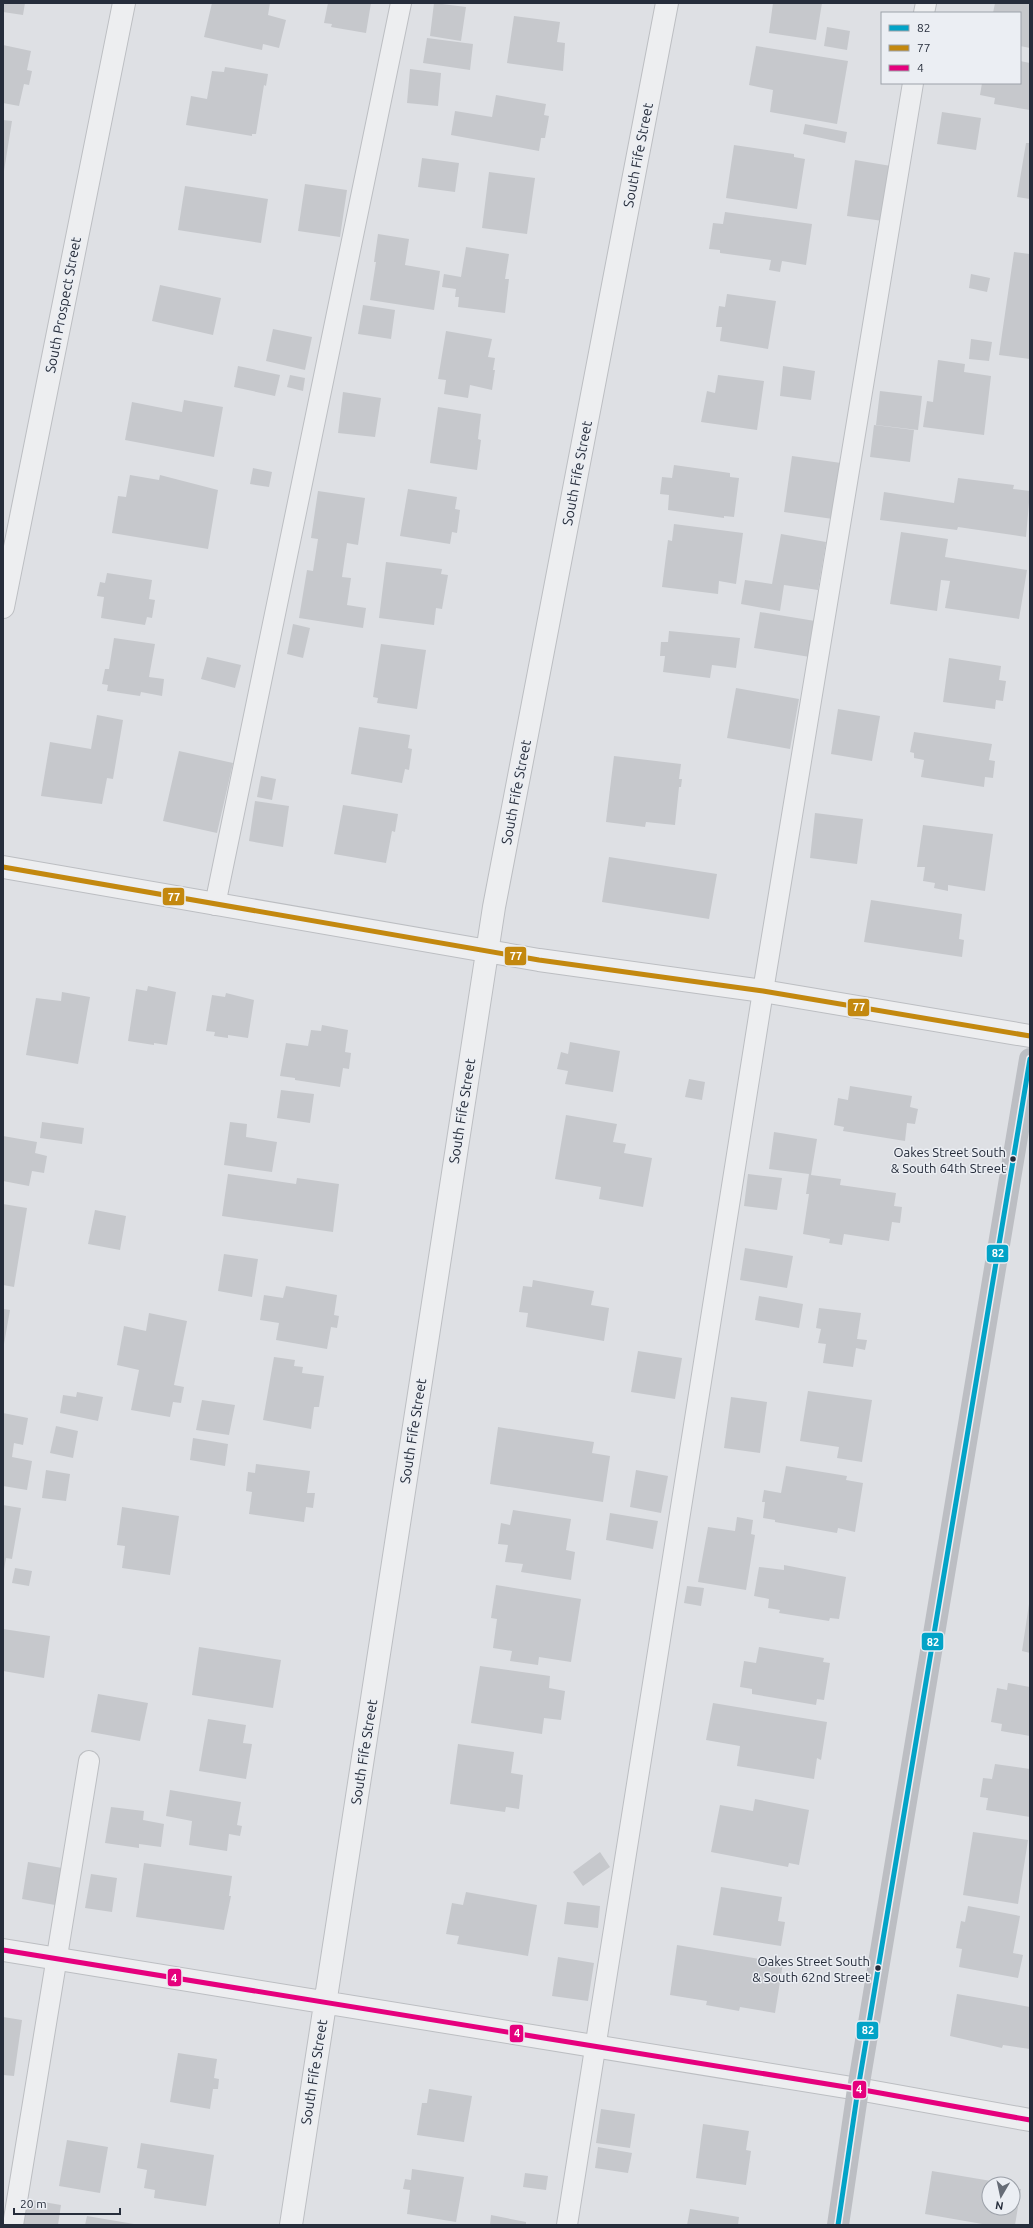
<svg xmlns="http://www.w3.org/2000/svg" width="1033" height="2228" font-family="Ubuntu,sans-serif">
<style>
.building{fill:#c6c8cc}
.lines{fill:none;stroke-linecap:round;stroke-linejoin:round}
.lane-casing{stroke:#bcbec2;stroke-width:22}
.street-casing{stroke:#bcbec2;stroke-width:24}
.lane{stroke:#edeef0;stroke-width:20}
.street{stroke:#edeef0;stroke-width:22}
.secondary{stroke:#bcbec3;stroke-width:22}
.bus-1-casing{stroke:#ebeef3;stroke-width:8}
.bus-2-casing{stroke:#ebeef3;stroke-width:8}
.bus-3-casing{stroke:#ebeef3;stroke-width:8}
.bus-1{stroke:#02a3c7;stroke-width:5}
.bus-2{stroke:#c3880f;stroke-width:5}
.bus-3{stroke:#e5007d;stroke-width:5}
.bus-dot{fill:#262d3b;stroke:#ebeef3;stroke-width:1.5}
.labels{text-anchor:middle;stroke-width:3;stroke-linejoin:round;paint-order:stroke}
.bus-label{font-size:13px;fill:#262d3b;stroke:#ebeef3;text-anchor:end}
.street-label{font-size:14px;fill:#262d3b;stroke:#ebeef3}
.line-badge{stroke:#ebeef3;stroke-width:1.5}
.badge-label{font-size:11px;text-anchor:middle;font-weight:bold;fill:#fff}
</style>
<rect width="100%" height="100%" fill="#dee0e4"/>
<path class="building" d="M3 3H25L23 15 3 12Z
M212 3H270L268 15 286 20 279 48 263 44 262 50 204 37Z
M328 3H371L366 33 331 27 332 24 324 23Z
M434 3 466 7 461 41 430 36Z
M773 3H822L816 40 769 33Z
M995 3H1030V48L1020 46V13H993Z
M514 16 560 22 557 42 565 43 563 71 507 63Z
M827 27 850 31 847 50 824 46Z
M427 38 473 44 470 70 423 63Z
M3 45 31 51 27 70 32 71 29 85 24 84 19 106 3 103Z
M756 46 848 61 837 124 770 112 773 90 749 85Z
M1020 61 1030 63V110L994 104 995 98 980 95 982 83H1020Z
M225 67 268 74 266 86 264 85 256 134H252V136L186 125 191 96 207 99 212 71 224 72Z
M410 69 441 73 438 106 407 103Z
M496 95 546 104 544 115 549 116 545 138H541L539 151 451 135 455 111 492 117Z
M942 112 981 118 976 150 937 144Z
M3 120 12 121 4 171H3Z
M805 124 847 132 845 143 803 134Z
M1026 143H1030V199L1017 197Z
M734 145 794 154V157L805 159 797 209 726 198Z
M422 158 459 163 455 192 418 187Z
M855 160 891 166 883 221 847 216Z
M489 172 535 178 527 234 482 228Z
M305 184 347 190 340 237 298 231Z
M185 186 268 199 261 243 178 230Z
M725 212 812 224 806 265 782 261 780 272 769 270 771 260 720 253V250L709 249 713 223 723 224Z
M378 234 409 239 405 265 440 271 434 310 370 300 376 262H374Z
M466 247 509 254 505 279H509L505 313 458 307 459 297H455L456 289 442 287 444 274 461 277Z
M1014 252 1030 254V359L999 355Z
M971 274 990 278 987 292 969 288Z
M160 285 221 298 213 335 152 321Z
M727 294 776 301 768 349 720 341 722 327H716L719 306 725 307Z
M363 305 395 310 391 339 358 334Z
M273 329 312 337 305 370 266 361Z
M446 331 492 339 488 357 495 358 493 370H495L492 390 470 385 468 398 444 394 446 380 438 379Z
M971 339 992 342 989 361 969 359Z
M938 360 965 364 964 372 991 376 984 435 923 427 927 401 933 402Z
M238 366 280 375 275 396 234 387Z
M783 366 815 371 811 400 780 396Z
M290 375 305 378 303 391 287 387Z
M718 375 764 381 757 430 701 422 707 391 715 393Z
M880 391 922 396 918 430 876 425Z
M343 392 381 398 375 437 338 433Z
M184 400 223 407 214 457 125 440 132 402 182 412Z
M438 407 481 414 478 439 481 440 477 470 430 463Z
M874 425 914 430 910 462 870 457Z
M792 456 841 463 833 519 784 512Z
M674 465 730 473V477L739 478 734 517 724 516V518L668 510 669 495 660 494 662 477 672 478Z
M253 468 272 472 269 487 250 484Z
M130 475 159 480 160 475 218 490 208 549 112 533 118 496 126 497Z
M958 478 1014 485 1013 489 1030 491 1026 537 958 527 957 530 880 520 884 492 954 503Z
M408 489 457 497 455 509 460 510 457 533 452 532 450 544 400 536Z
M318 491 365 498 358 545 347 543 342 577 351 578 347 605 366 608 363 628 299 618 307 570 313 571 318 539 311 538Z
M674 524 743 533 736 584 719 581 718 594 662 587 668 540 672 541Z
M901 532 948 539 945 557 1027 570 1019 619 945 608 950 581 941 580 937 611 890 604Z
M781 534 826 542 818 590 784 585 780 611 741 604 745 580 772 584Z
M386 562 442 569 441 574 448 575 442 609 436 608 434 625 379 618Z
M107 573 152 580 149 599 155 600 152 618 147 617 145 625 101 618 104 597 97 596 100 582 105 583Z
M760 612 815 621 810 657 754 648Z
M293 624 310 628 303 658 287 654Z
M669 631 740 638 736 668 712 665 710 678 663 672 665 656H660L661 642H668Z
M114 638 155 644 149 677 164 679 162 696 141 692 140 696 107 691 108 685 102 684 105 669H109Z
M381 644 426 650 417 709 377 703 378 698 373 697Z
M207 657 241 665 235 688 201 679Z
M949 658 1001 666 999 680 1006 681 1003 701 996 700 995 709 943 702Z
M736 688 799 699 790 749 727 738Z
M838 709 880 716 872 761 831 754Z
M97 715 123 720 113 779 107 778 102 804 41 796 50 742 91 749Z
M359 727 410 735 408 748 412 749 409 770 405 769 402 783 351 774Z
M914 732 992 744 989 760 995 761 993 778 985 777 984 787 921 777 924 760 914 758V753L910 752Z
M179 751 233 763 217 833 163 821Z
M614 756 681 764 679 779H682L681 787H679L675 825 646 822 645 827 606 822Z
M261 776 276 779 272 800 257 797Z
M255 801 289 806 283 847 249 841Z
M343 805 398 814 395 832 392 831 386 863 334 854Z
M815 813 863 819 857 864 810 858Z
M923 825 993 834 985 891 948 885V891L934 888 935 883 923 881 925 867H917Z
M609 857 717 874 709 919 602 902Z
M871 900 962 914 959 939 964 940 962 957 864 942Z
M148 986 176 992 167 1045 154 1043V1045L128 1041 136 989 147 991Z
M62 992 90 997 78 1064 26 1055 36 998 61 1001Z
M226 993 254 1000 248 1038 228 1035V1038L214 1036 215 1032 206 1031 212 995 225 997Z
M322 1025 348 1030 345 1052 351 1053 349 1069 343 1068 340 1087 295 1080V1078L280 1076 286 1043 308 1046 311 1030 321 1031Z
M570 1042 620 1051 613 1092 565 1084 568 1071 557 1069 561 1052 568 1054Z
M689 1079 705 1082 702 1100 685 1097Z
M850 1086 912 1096 910 1107 918 1109 915 1124 907 1123 905 1141 843 1131 844 1127 834 1125 838 1098 848 1100Z
M281 1090 314 1094 310 1123 277 1118Z
M566 1115 617 1124 613 1142 626 1144 624 1153 652 1158 643 1207 599 1199 601 1187 555 1179Z
M42 1122 84 1128 82 1144 40 1138Z
M230 1122 247 1124 246 1137 277 1142 272 1172 224 1165Z
M774 1132 817 1139 811 1175 841 1179 840 1185 896 1193 894 1206 902 1207 900 1223 892 1222 889 1241 844 1234 842 1245 829 1243 830 1239 803 1234 809 1194H806L809 1174 769 1169Z
M3 1136 37 1142 35 1153 47 1156 44 1173 32 1171 29 1186 3 1181Z
M228 1174 296 1184 297 1178 339 1184 333 1232 222 1216Z
M748 1174 782 1178 777 1210 744 1206Z
M3 1204 27 1208 14 1287 3 1285Z
M95 1210 126 1216 120 1250 88 1244Z
M745 1248 793 1256 787 1288 740 1280Z
M224 1254 258 1259 252 1297 218 1291Z
M533 1280 594 1291 591 1305 609 1308 604 1341 526 1327 528 1313 519 1312 523 1286 532 1287Z
M286 1286 337 1295 334 1315 339 1316 337 1328 331 1327 327 1349 276 1340 279 1323 260 1320 264 1295 283 1298Z
M759 1296 803 1304 799 1328 755 1320Z
M819 1308 861 1313 857 1339 867 1340 865 1350 856 1348 853 1367 823 1363 826 1344 818 1343 821 1329 816 1328Z
M3 1309 10 1310 4 1344H3Z
M149 1313 187 1321 174 1385 184 1387 181 1403 173 1402 170 1417 131 1410 139 1370 117 1365 124 1326 146 1331Z
M638 1351 682 1358 675 1399 631 1392Z
M274 1357 295 1360 294 1366 303 1367 302 1373 324 1376 319 1407H314L311 1429 263 1420Z
M808 1391 872 1400 862 1462 837 1458 839 1447 800 1441Z
M77 1392 103 1397 98 1421 60 1413 63 1395 76 1397Z
M731 1397 767 1402 760 1453 724 1448Z
M202 1400 235 1405 229 1435 196 1430Z
M3 1413 28 1418 23 1445 14 1443 12 1457 32 1461 27 1490 3 1486Z
M56 1426 78 1431 73 1458 50 1453Z
M498 1427 594 1442 592 1453 610 1456 603 1502 490 1484Z
M193 1438 228 1444 225 1466 190 1460Z
M256 1464 310 1471 307 1493H315L313 1508 306 1507 304 1522 249 1514 252 1492 246 1491 248 1472 255 1473Z
M786 1466 847 1476 846 1480 863 1483 855 1532 838 1528 837 1533 775 1522V1520L763 1518 765 1502H762L764 1490 781 1493Z
M46 1470 70 1474 66 1501 42 1498Z
M636 1470 668 1476 661 1513 630 1507Z
M3 1505 21 1508 12 1559 6 1558 4 1570Z
M122 1507 179 1516 170 1575 122 1568 125 1546 117 1545Z
M513 1510 571 1519 566 1550 575 1552 571 1580 521 1572 523 1564 505 1562 508 1545 498 1544 501 1523 510 1525Z
M610 1513 658 1521 653 1549 606 1540Z
M737 1517 753 1520 751 1534 755 1535 746 1590 698 1582 708 1527 735 1531Z
M784 1565 846 1577 839 1619 830 1618 829 1621 779 1613 780 1610 768 1608 769 1599 754 1596 759 1567 784 1570Z
M15 1568 32 1571 29 1586 12 1583Z
M496 1585 581 1599 571 1662 539 1657 538 1665 510 1661 512 1651 493 1648 497 1619 491 1618Z
M687 1586 704 1588 701 1606 684 1603Z
M1029 1604H1030V1653L1022 1651Z
M3 1629 50 1636 44 1678 3 1671Z
M199 1647 281 1660 273 1708 192 1695Z
M759 1647 824 1658 823 1662 830 1663 824 1700 817 1699 816 1705 752 1694V1689L740 1687 744 1661 756 1663Z
M480 1666 550 1676 549 1688 565 1691 561 1720 544 1718 542 1734 471 1723Z
M1008 1683 1030 1687V1736L1001 1731 1002 1724 991 1722 997 1688 1007 1690Z
M98 1694 148 1703 140 1741 91 1732Z
M713 1703 827 1722 821 1760 817 1758 814 1779 737 1766 740 1746 706 1740Z
M208 1719 246 1725 243 1743 252 1744 246 1779 199 1771Z
M458 1744 514 1752 511 1773 523 1775 519 1809 506 1807 505 1812 450 1804Z
M995 1764 1030 1769V1817L986 1810 988 1798 980 1797 983 1778 992 1779Z
M170 1790 241 1802 237 1825 242 1826 240 1836 229 1834 227 1851 189 1845 192 1821 166 1816Z
M755 1799 809 1810 799 1865 789 1863 788 1867 711 1852 720 1805 753 1811Z
M111 1807 144 1811 143 1820 164 1824 161 1847 139 1844V1848L105 1843Z
M973 1832 1028 1840 1018 1904 963 1895Z
M600 1852 610 1867 583 1886 573 1872Z
M28 1862 62 1868 55 1905 22 1899Z
M144 1863 232 1876 229 1896H231L224 1930 136 1917Z
M91 1874 117 1878 112 1912 85 1908Z
M721 1887 782 1897 778 1921 785 1922 781 1946 713 1935Z
M466 1892 537 1905 528 1956 457 1944 459 1936 446 1934 452 1903 463 1905Z
M567 1902 600 1906 598 1928 564 1924Z
M968 1906 1020 1916 1013 1953 1023 1955 1018 1978 959 1967 962 1949 956 1948 961 1921 965 1922Z
M677 1945 783 1963 775 2013 740 2007 739 2011 706 2005 707 2001 670 1995Z
M558 1957 594 1963 588 2001 552 1996Z
M957 1994 1030 2007V2049L1003 2045 1002 2048 950 2036Z
M3 2017 22 2020 14 2076 3 2075Z
M178 2053 217 2059 214 2078 219 2079 218 2089H213L210 2109 170 2102Z
M429 2089 472 2096 464 2142 417 2135 422 2103H427Z
M601 2109 635 2114 630 2148 596 2143Z
M703 2124 749 2131 746 2150 751 2151 746 2185 696 2178Z
M67 2140 108 2147 100 2193 59 2186Z
M141 2143 214 2155 206 2206 154 2198 155 2190 144 2188 147 2170 137 2168Z
M598 2147 632 2153 628 2173 595 2168Z
M412 2169 464 2177 456 2222 407 2214 410 2190 403 2189 405 2179 411 2180Z
M932 2171 1003 2183 989 2184V2208H1013V2188L1021 2189 1015 2225H988L925 2214Z
M525 2173 548 2176 546 2190 523 2187Z
M26 2199 61 2205 58 2225H22Z
M690 2209 739 2217 738 2225H687Z
M491 2215 526 2222V2225H490Z
M87 2216 134 2224V2225H85Z"/>
<g class="lines">
<g class="lane-casing">
<path id="lane" d="M924 13 926 3
M215 905 401 3
M13 2225 89 1761
M567 2225 763 991 913 83"/>
</g>
<g class="street-casing">
<path id="street" d="M3 607 124 3
M3 867 539 960 763 991 1030 1036
M3 1950 858 2089 1030 2120
M291 2225 494 907 667 3"/>
</g>
<use href="#lane" class="lane"/>
<use href="#street" class="street"/>
<path class="secondary" d="M838 2225 858 2089 1030 1059"/>
<g class="bus-1-casing">
<path id="bus-1" d="M838 2225 858 2089 1030 1059"/>
</g>
<g class="bus-2-casing">
<path id="bus-2" d="M3 867 539 960 763 991 1030 1036"/>
</g>
<g class="bus-3-casing">
<path id="bus-3" d="M3 1950 858 2089 1030 2120"/>
</g>
<use href="#bus-1" class="bus-1"/>
<use href="#bus-2" class="bus-2"/>
<use href="#bus-3" class="bus-3"/>
</g>
<g class="bus-dot">
<circle cx="1013" cy="1159" r="3.5"/>
<circle cx="878" cy="1968" r="3.5"/>
</g>
<g class="labels">
<g class="bus-label">
<text x="1006" y="1157">Oakes Street South<tspan x="1006" dy="16">&amp; South 64th Street</tspan></text>
<text x="870" y="1966">Oakes Street South<tspan x="870" dy="16">&amp; South 62nd Street</tspan></text>
</g>
<g class="street-label">
<text transform="translate(638 155) rotate(-79)" y="5">South Fife Street</text>
<text transform="translate(63 305) rotate(-79)" y="5">South Prospect Street</text>
<text transform="translate(577 473) rotate(-79)" y="5">South Fife Street</text>
<text transform="translate(516 792) rotate(-79)" y="5">South Fife Street</text>
<text transform="translate(462 1111) rotate(-81)" y="5">South Fife Street</text>
<text transform="translate(413 1431) rotate(-81)" y="5">South Fife Street</text>
<text transform="translate(364 1752) rotate(-81)" y="5">South Fife Street</text>
<text transform="translate(314 2072) rotate(-81)" y="5">South Fife Street</text>
</g>
</g>
<g class="line-badge">
<rect x="162" y="887" width="23" height="19" rx="4" fill="#c3880f"/>
<rect x="504" y="946" width="23" height="20" rx="4" fill="#c3880f"/>
<rect x="847" y="998" width="23" height="19" rx="4" fill="#c3880f"/>
<rect x="986" y="1244" width="23" height="19" rx="4" fill="#02a3c7"/>
<rect x="921" y="1632" width="23" height="19" rx="4" fill="#02a3c7"/>
<rect x="167" y="1968" width="15" height="19" rx="4" fill="#e5007d"/>
<rect x="856" y="2021" width="23" height="19" rx="4" fill="#02a3c7"/>
<rect x="509" y="2024" width="15" height="19" rx="4" fill="#e5007d"/>
<rect x="852" y="2080" width="15" height="19" rx="4" fill="#e5007d"/>
</g>
<g class="badge-label">
<text x="174" y="901">77</text>
<text x="516" y="960">77</text>
<text x="859" y="1011">77</text>
<text x="998" y="1257">82</text>
<text x="933" y="1646">82</text>
<text x="174" y="1982">4</text>
<text x="868" y="2034">82</text>
<text x="517" y="2037">4</text>
<text x="859" y="2093">4</text>
</g>
<rect width="1033" height="2228" fill="none" stroke="#262d3b" stroke-width="8"/>
<rect x="881" y="12" width="140" height="72" fill="#ebeef3" stroke="#9ca1a9"/>
<rect x="889" y="25" width="20" height="6" fill="#02a3c7" stroke="#9ca1a9"/>
<text x="917" y="32" font-size="12" fill="#262d3b">82</text>
<rect x="889" y="45" width="20" height="6" fill="#c3880f" stroke="#9ca1a9"/>
<text x="917" y="52" font-size="12" fill="#262d3b">77</text>
<rect x="889" y="65" width="20" height="6" fill="#e5007d" stroke="#9ca1a9"/>
<text x="917" y="72" font-size="12" fill="#262d3b">4</text>
<g transform="translate(1001 2196) rotate(189)"><circle r="19" fill="#ebeef3" stroke="#9ca1a9"/>
<path d="M0-3L7 15L0 10L-7 15Z" fill="#666c76"/>
<text y="-6" font-size="11" font-weight="bold" text-anchor="middle" fill="#262d3b">N</text>
</g>
<path d="M14 2208v6h106v-6" fill="none" stroke="#262d3b" stroke-width="2"/>
<text x="20" y="2208" font-size="12" fill="#262d3b" stroke="#ebeef3" stroke-width="3" paint-order="stroke">20 m</text>
</svg>
